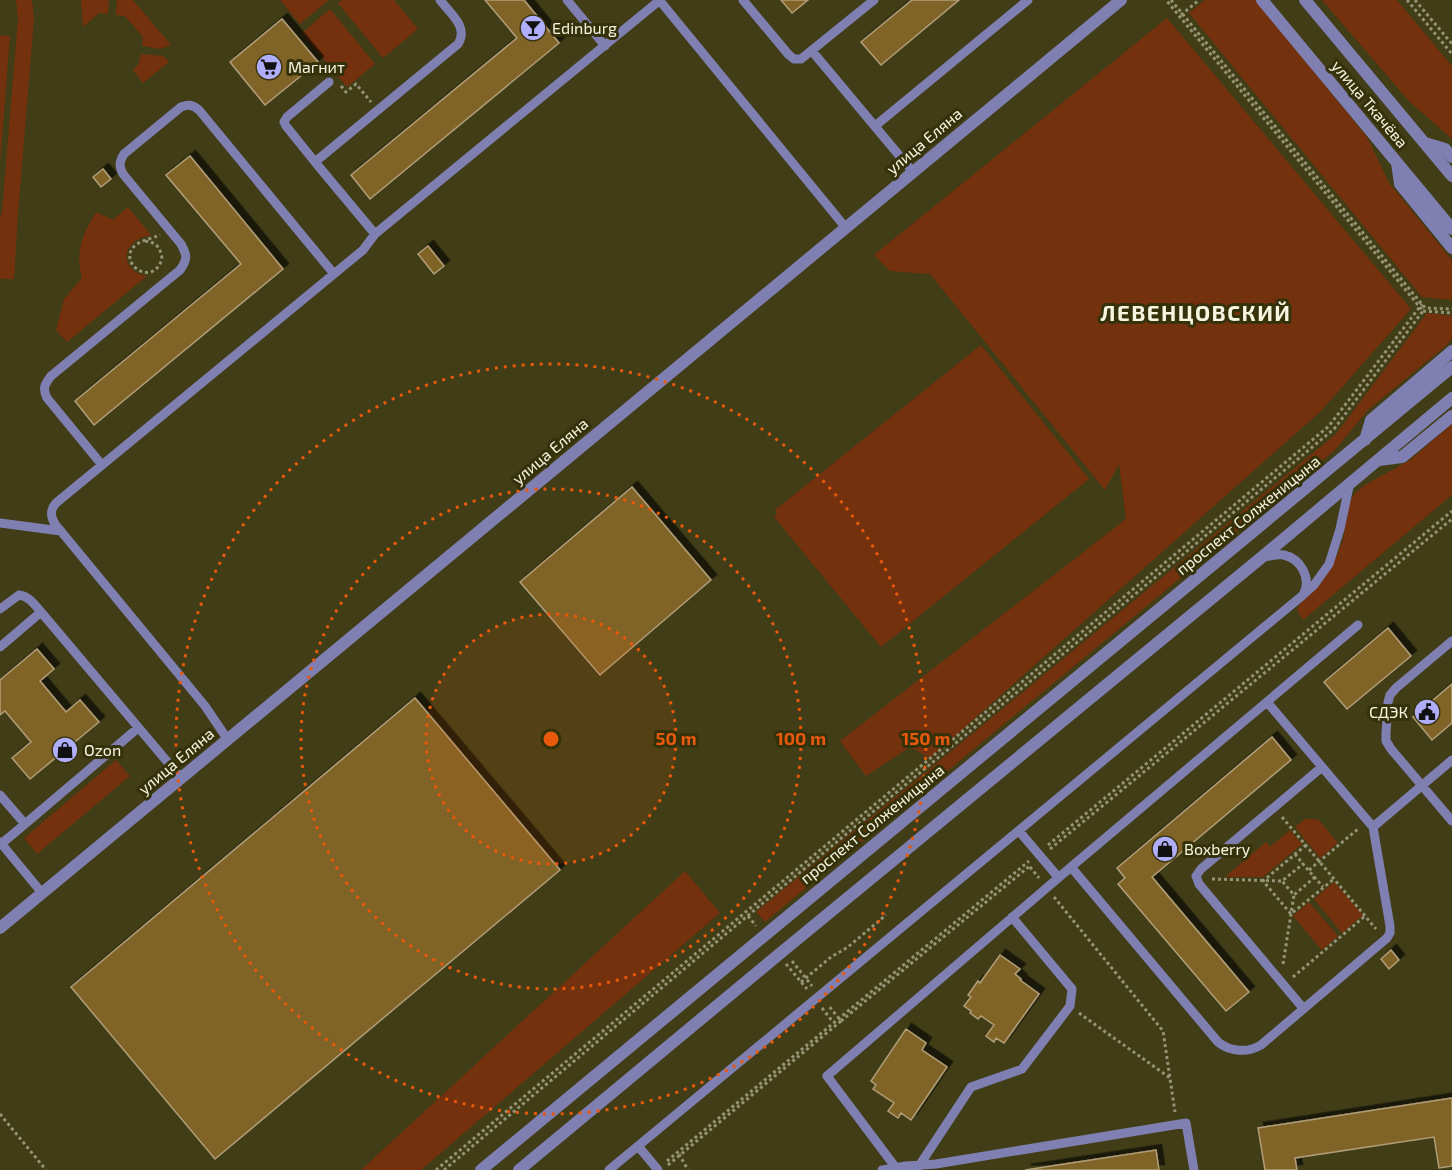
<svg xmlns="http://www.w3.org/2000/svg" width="1452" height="1170" font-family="'Exo 2',sans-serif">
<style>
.green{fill:#74310d}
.building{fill:#806426;stroke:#b19e79;stroke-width:1.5;filter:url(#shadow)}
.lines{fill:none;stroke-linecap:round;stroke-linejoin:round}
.path{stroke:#969476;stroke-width:3;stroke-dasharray:3 3;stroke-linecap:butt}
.service{stroke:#807fb2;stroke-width:9}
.minor{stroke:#807fb2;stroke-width:12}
.ring{fill:none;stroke:#e8590c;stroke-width:3;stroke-dasharray:3 6}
.labels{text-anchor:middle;stroke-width:6;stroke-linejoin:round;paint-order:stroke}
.poi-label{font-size:16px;fill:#f6f5e0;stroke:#35320b;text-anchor:start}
.street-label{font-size:16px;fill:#f6f5e0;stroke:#35320b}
.district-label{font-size:22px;font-weight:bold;letter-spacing:1.5px;fill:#f6f5e0;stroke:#35320b}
.centre{fill:#e8590c;stroke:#35320b;stroke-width:3}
.ring-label{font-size:18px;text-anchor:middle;font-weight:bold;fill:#e8590c;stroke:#35320b;stroke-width:6;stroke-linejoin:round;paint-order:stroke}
</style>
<defs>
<filter id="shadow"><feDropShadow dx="5.5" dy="-5.5" stdDeviation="0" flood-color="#0009"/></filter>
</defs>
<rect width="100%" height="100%" fill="#403d17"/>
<path class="green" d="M16 0H32L34 19 18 214 14 279H0V218L2 212 18 18Z
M81 0H109L108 14 99 13 83 27Z
M117 0H133L171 45 160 49 142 46 143 37 125 16 116 15Z
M280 0H329L300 24Z
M342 0H394L418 29 383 58 338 3Z
M1205 0H1255L1367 137 1389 183 1452 260V300L1422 297 1189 13Z
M1322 0H1397L1452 66V139L1409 101Z
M330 9 375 64 347 87 302 33Z
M1167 18 1411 309 1321 411 930 758 910 747 866 776 840 741 1126 519 1119 464 1105 490 930 274 890 271 874 255Z
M0 35 10 36 0 164Z
M141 54 163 56 169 62 143 83 133 70 138 65Z
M128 207 151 235C145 237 138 238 133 243 119 257 130 274 147 276L67 342 56 330 64 299 82 278C75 252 82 235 96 212L113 220Z
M1427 313 1452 316V338L1448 344 1368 410 1334 451 765 922 756 912 1336 434Z
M981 345 1089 479 881 647 774 517 777 514 775 510Z
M1452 424V495L1303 620 1297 610 1299 605 1312 593 1324 579 1335 560 1343 540 1348 507 1354 494 1365 485 1410 460Z
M116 760 130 776 37 854 24 838Z
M1305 819H1318L1338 843 1320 858 1295 827Z
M1290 830 1302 844 1263 877H1225L1266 842 1270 847Z
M685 871 720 913 421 1170H361Z
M1334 882 1363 915 1342 933 1314 899Z
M1309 902 1338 936 1322 950 1293 916Z"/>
<path class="building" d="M485 0H524L559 43 370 199 351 175 517 38Z
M781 0H808L792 13Z
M912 0H959L881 65 861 42Z
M282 19 318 62 265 105 230 62Z
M190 156 283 269 94 425 75 401 241 264 166 175Z
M103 169 111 179 101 187 93 177Z
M428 246 444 266 434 274 418 254Z
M632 487 711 580 600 675 520 582Z
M1388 628 1411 656 1347 709 1324 682Z
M37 649 54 669 40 681 66 712 80 700 99 722 30 779 12 758 31 742 5 711 0 715V680Z
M1452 684V723L1432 740 1413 717Z
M415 698 560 870 215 1159 71 987Z
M1272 737 1291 760 1152 877 1249 992 1226 1011 1118 884 1125 878 1117 868Z
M1391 950 1399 960 1389 969 1381 959Z
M1000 955 1020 969 1015 974 1021 979 1020 980 1039 994 1004 1043 996 1038 994 1042 986 1036 994 1025 981 1016 978 1019 970 1013 971 1011 964 1006 971 997 968 995 978 981 980 983Z
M906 1029 926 1043 922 1050 947 1067 911 1120 901 1113 898 1118 888 1111 894 1103 873 1089 876 1085 871 1081Z
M1452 1098V1166L1439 1168 1434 1137 1295 1158 1297 1170H1265L1258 1128Z
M1156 1150 1159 1170H1025Z"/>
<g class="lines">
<path class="path" d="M1171 0 1425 308 1452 309
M1407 0 1452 54
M1415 0 1452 44
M1181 15 1199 0
M341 86 346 92 356 84 371 102
M145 241C156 242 161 248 162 259 152 290 114 260 137 244 143 240 153 238 160 235
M1423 311 1452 313
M1282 817 1376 929
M1048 845 1452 511
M1306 845 1263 881 1291 914 1334 879
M1050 849 1452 519
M1295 854 1303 864
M1030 867 1039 878
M1309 870 1358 829
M1315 877 1294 895 1282 881 1303 864 1323 887
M1212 879 1282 881
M1054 897 1163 1031 1175 1112
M748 916 756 926
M792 961 812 986
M786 964 807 989
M1283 964 1294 895
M1293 977 1365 916
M801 982 831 957 848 947 886 915
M822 1008 833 1022
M1079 1013 1170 1078
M841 1021 1031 865
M0 1114 46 1170
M679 1154 688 1170
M667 1161 1029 861
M668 1165 841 1021 828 1005
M436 1170 1329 426 1422 304
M444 1170 751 913 1334 429 1423 311 1166 0"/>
<path class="service" d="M440 0C450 13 469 27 458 44L315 162 375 234 660 0
M567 0 605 46
M743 0 788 54 794 59H801L874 0
M660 1 846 228
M812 51 913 172
M875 126 1028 0
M315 162 286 126 284 122 287 117 329 82
M102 465 47 398C42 388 45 384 51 376L180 270C188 259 187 255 181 244L123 174C119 166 119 162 124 154L181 107C189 104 193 105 199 110L334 274
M0 523 61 531
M1264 557C1271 556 1277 554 1284 555 1301 559 1311 578 1304 593
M0 609 19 595C29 596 35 605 41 612
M1452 641 1396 688 1390 695 1388 702 1386 733V741L1391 749 1452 821
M0 647 41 612 181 778
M228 740 205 706 55 524C50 516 50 510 56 503L363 250 375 234
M0 795 25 824 138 728
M1373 827 1452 760
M1019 831 1058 877
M0 842 42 893
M0 845 25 824
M1071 867 1358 625
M1303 1008 1199 884 1196 876 1201 869 1322 767
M638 1146 658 1170
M919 1166 971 1087 1022 1069 1070 1006 1072 989 1012 917
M896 1168 827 1076 1071 867 1218 1042C1230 1052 1248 1053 1261 1045L1387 938 1390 933V926L1373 827 1267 702
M609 1170 1303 595 1314 585 1329 564 1340 529 1350 482
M882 1170 906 1166 936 1164 1186 1123 1194 1170"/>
<path class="minor" d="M1262 0 1452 229
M1305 0 1452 176
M1425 143 1445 149 1452 157
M1397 163 1400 184 1452 248
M1365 440 1371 420 1452 351
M1379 460 1402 457 1452 416
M0 928 1121 0
M481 1170 1452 367
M519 1170 783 951 1262 557 1452 398"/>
</g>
<circle cx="551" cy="739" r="125" fill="#e8590c" fill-opacity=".12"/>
<g class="ring">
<circle cx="551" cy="739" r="125"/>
<circle cx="551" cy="739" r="250"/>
<circle cx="551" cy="739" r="375"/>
</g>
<defs>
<g id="bar-disc" transform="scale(1.35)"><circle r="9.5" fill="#b0aefa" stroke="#35320b"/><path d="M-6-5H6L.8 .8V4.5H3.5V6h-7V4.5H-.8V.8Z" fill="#111"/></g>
<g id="supermarket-disc" transform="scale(1.35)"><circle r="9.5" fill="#b0aefa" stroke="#35320b"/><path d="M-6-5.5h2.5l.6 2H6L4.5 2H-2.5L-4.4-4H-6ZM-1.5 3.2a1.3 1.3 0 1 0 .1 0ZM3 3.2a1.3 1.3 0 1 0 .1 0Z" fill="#111"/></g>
<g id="civic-disc" transform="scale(1.35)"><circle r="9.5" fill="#b0aefa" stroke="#35320b"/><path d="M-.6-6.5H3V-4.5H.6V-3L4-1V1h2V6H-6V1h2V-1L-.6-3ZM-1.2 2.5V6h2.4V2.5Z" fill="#111"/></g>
<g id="shop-disc" transform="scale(1.35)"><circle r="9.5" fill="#b0aefa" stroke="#35320b"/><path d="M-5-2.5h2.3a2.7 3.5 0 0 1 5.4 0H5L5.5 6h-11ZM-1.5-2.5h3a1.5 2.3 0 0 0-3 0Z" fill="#111"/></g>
</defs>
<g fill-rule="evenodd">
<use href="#bar-disc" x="533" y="28"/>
<use href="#supermarket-disc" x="269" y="67"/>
<use href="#civic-disc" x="1427" y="712"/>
<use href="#shop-disc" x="65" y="750"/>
<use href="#shop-disc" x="1165" y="849"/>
</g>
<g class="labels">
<g class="poi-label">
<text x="552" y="34">Edinburg</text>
<text x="288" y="73">Магнит</text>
<text x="1408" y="718" text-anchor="end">СДЭК</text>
<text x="84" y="756">Ozon</text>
<text x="1184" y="855">Boxberry</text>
</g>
<g class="street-label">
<text transform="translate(1370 104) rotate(50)" y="6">улица Ткачёва</text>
<text transform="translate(924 141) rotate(-40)" y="6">улица Еляна</text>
<text transform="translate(550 451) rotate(-40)" y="6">улица Еляна</text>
<text transform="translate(1248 515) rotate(-39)" y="6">проспект Солженицына</text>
<text transform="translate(176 761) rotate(-40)" y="6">улица Еляна</text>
<text transform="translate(872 824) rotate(-39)" y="6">проспект Солженицына</text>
</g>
<g class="district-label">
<text x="1196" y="321">ЛЕВЕНЦОВСКИЙ</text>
</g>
</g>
<circle cx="551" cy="739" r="9" class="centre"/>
<g class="ring-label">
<text x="676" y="745">50 m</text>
<text x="801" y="745">100 m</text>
<text x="926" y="745">150 m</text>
</g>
</svg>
